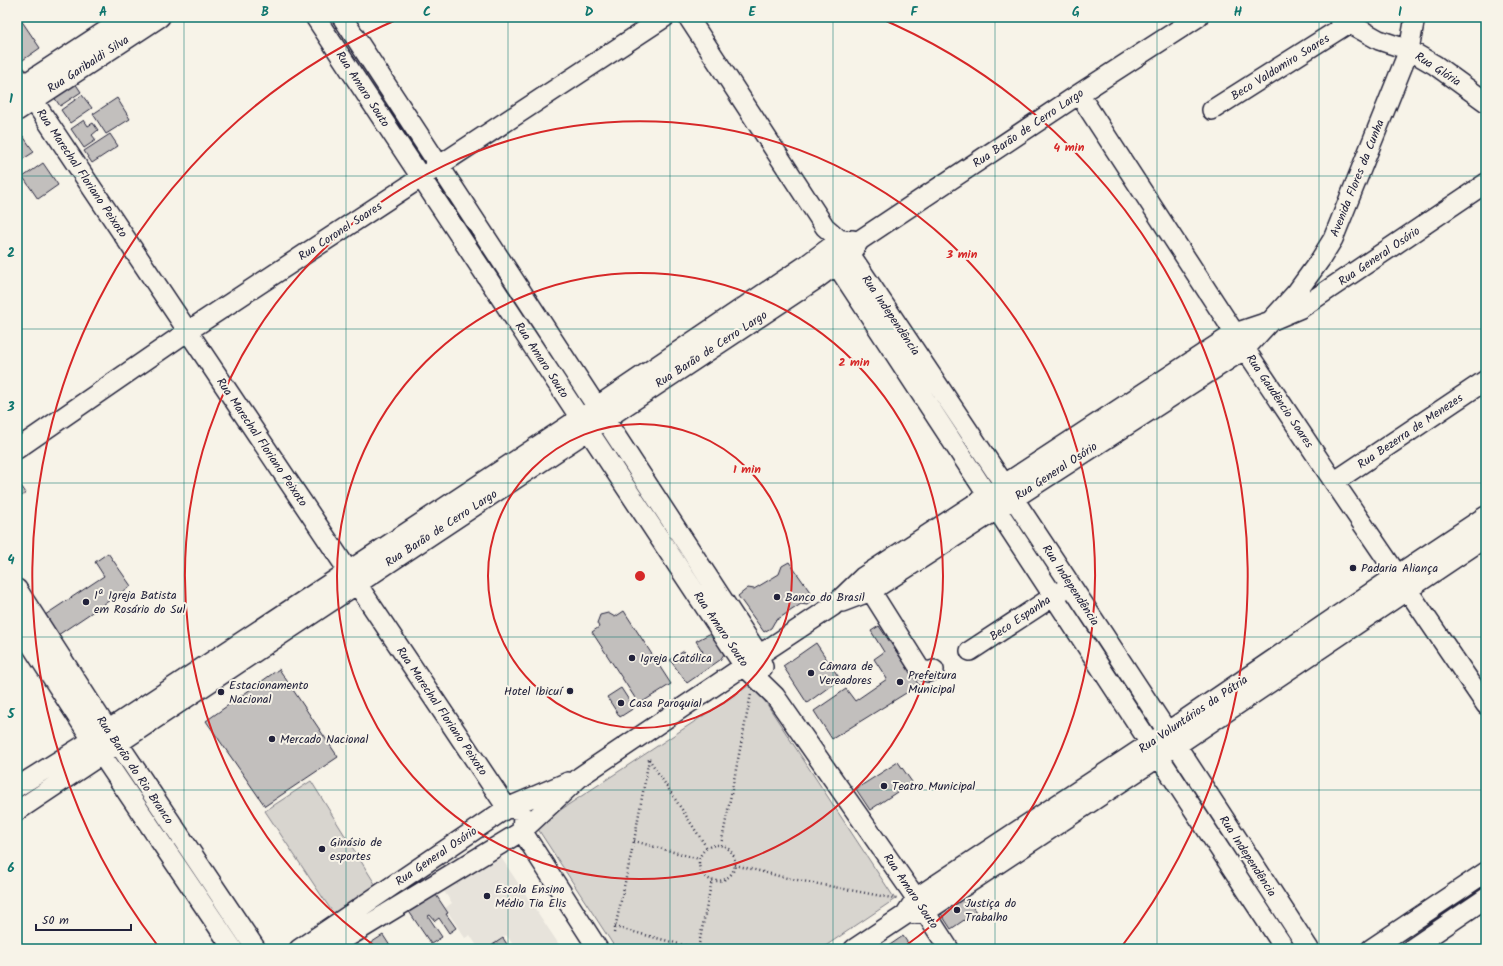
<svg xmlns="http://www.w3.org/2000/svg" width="1503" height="966" font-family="Kalam,sans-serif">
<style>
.built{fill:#e7e3db}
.green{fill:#d8d5cf;stroke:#7d7c85}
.building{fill:#c2bfbd;stroke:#22223b}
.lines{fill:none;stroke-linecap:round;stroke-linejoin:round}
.minor-casing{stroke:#22223b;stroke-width:22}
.path{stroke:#22223b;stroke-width:2.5;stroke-dasharray:1 3;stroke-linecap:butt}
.minor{stroke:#f7f3e8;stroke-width:19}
.grid{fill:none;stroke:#0f766e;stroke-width:1;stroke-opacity:0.55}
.ring{fill:none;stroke:#d62828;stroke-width:2}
.poi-dot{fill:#22223b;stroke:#f7f3e8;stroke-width:1.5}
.labels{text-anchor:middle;stroke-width:4;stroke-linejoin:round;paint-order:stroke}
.street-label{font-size:12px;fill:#22223b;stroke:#f7f3e8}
.poi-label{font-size:12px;fill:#22223b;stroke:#f7f3e8;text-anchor:start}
.centre{fill:#d62828;stroke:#f7f3e8;stroke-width:2}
.ring-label{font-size:12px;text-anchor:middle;font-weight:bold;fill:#d62828;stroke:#f7f3e8;stroke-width:4;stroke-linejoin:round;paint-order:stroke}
.neatline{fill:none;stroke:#0f766e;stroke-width:1.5}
.grid-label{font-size:13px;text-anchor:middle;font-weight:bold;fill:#0f766e}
</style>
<rect width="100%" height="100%" fill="#f7f3e8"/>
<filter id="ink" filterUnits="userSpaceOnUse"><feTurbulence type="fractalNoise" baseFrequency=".025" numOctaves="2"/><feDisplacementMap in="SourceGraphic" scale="8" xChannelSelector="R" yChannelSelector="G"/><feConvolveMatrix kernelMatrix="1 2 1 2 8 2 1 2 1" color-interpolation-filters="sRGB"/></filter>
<g filter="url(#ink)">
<path class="built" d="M498 853 562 949H516L506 935 486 949H479L470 935 465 938 445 908 452 903 443 890Z"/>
<path class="green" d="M753 683 895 899 821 949H616L536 826Z
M311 781 377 887 335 916 265 811Z"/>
<path class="building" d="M17 17H19L40 48 20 62 17 57Z
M73 80 81 92 60 106 52 94Z
M82 95 92 108 70 123 61 110Z
M117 98 130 119 106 134 93 114Z
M84 120 88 126 93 123 98 130 92 135 96 140 84 148 71 129Z
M17 126 22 134 17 137Z
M110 134 118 146 92 163 84 151Z
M23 136 34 152 17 163V140Z
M43 163 58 185 38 199 23 177Z
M17 480 26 493 17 499Z
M108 553 131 586 55 637 42 617 104 576 95 562Z
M789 562 815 599 807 605 801 604 775 621 771 628 764 632 738 596 748 588 754 589 779 574 782 566Z
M624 611 671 684 639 704 592 632 599 627 597 623 600 615 608 613 615 617Z
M879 626 919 685 832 739 814 711 846 689 855 701 887 679 874 659 884 652 871 631Z
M711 633 724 654 720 660 687 683 670 660 684 651 690 661 703 652 696 641Z
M816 643 840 679 807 703 783 666Z
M279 669 338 757 265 806 206 721Z
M621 688 634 708 620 717 607 697Z
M898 762 912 782 870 810 856 789Z
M434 892 448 913 446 914 456 928 449 933 439 918 435 921 430 915 428 916 442 937 431 944 408 910Z
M962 892 976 912 951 929 938 909Z
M383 935 392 949H373L369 944Z
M903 936 912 949H884Z
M503 938 510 949H493L491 946Z"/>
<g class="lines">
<g class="minor-casing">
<path id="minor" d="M315 17 744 666 775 696 916 898 949 949
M342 17 759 655 763 667
M688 17 825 227 840 240 850 254C1005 484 1158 716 1309 949
M1338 17 1379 40 1409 50 1435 65 1486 102
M17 76 507 808 519 809 523 815 522 831 598 949
M17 89 127 17
M1079 94 1245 349 1334 482 1486 705
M1212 110 1349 23
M17 111 160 17
M830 255 1285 949
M17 449 188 331 665 17
M1334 482 1486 380
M864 580 920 669 928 672 934 670
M17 589 108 730 118 743 256 949
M842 602 871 591 1245 349 1296 293 1320 260 1333 239 1409 50 1415 17
M17 623 102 755 233 949
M970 651 1063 590
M17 787 108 730 580 418 809 263 840 240H853
M17 811 357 584 818 278 850 254 860 240 1079 94 1198 17
M913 914 925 912 1177 745 1486 537
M299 949 507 808 568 782
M328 949 522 831 581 776 744 666 759 655 833 606 863 577 1235 333 1268 322 1301 308 1486 183
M854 949 905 915 916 898 1167 732 1397 575 1486 516
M1371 949 1486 872
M1411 949 1486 898"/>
</g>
<path class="path" d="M649 759 707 848
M634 841 699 859
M721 845 751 694
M699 863a18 18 0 1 1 36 0a18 18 0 1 1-36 0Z
M735 865 787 878 897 899
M615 927 698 949 712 880
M614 933 634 841 649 759"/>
<use href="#minor" class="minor"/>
</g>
</g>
<path class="grid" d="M184 17V949M346 17V949M508 17V949M670 17V949M833 17V949M995 17V949M1157 17V949M1319 17V949M17 176H1486M17 329H1486M17 483H1486M17 637H1486M17 790H1486"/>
<g class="ring">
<circle cx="640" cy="576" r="152"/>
<circle cx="640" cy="576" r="303"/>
<path d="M379 949A455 455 0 1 1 901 949"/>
<path d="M158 946A607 607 0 0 1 403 17M877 17A607 607 0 0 1 1122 946"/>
</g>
<g class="poi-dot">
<circle cx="1353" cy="568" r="4"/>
<circle cx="777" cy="597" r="4"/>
<circle cx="86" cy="602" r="4"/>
<circle cx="632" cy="658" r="4"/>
<circle cx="811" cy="673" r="4"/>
<circle cx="900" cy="682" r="4"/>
<circle cx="570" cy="691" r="4"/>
<circle cx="221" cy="692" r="4"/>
<circle cx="621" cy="703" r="4"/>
<circle cx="272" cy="739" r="4"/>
<circle cx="884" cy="786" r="4"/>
<circle cx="322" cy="849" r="4"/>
<circle cx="487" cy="896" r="4"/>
<circle cx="957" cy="910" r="4"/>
</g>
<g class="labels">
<g class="street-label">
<text transform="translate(88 64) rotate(-33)" y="4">Rua Garibaldi Silva</text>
<text transform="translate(1280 67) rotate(-32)" y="4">Beco Valdomiro Soares</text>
<text transform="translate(1438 69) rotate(33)" y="4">Rua Glória</text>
<text transform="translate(363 89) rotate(57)" y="4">Rua Amaro Souto</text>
<text transform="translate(1028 128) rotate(-34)" y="4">Rua Barão de Cerro Largo</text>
<text transform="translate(82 173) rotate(56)" y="4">Rua Marechal Floriano Peixoto</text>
<text transform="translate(1357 178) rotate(-68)" y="4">Avenida Flores da Cunha</text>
<text transform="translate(340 231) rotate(-33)" y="4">Rua Coronel Soares</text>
<text transform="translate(1379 256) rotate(-34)" y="4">Rua General Osório</text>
<text transform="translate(891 315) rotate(56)" y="4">Rua Independência</text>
<text transform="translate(711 349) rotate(-33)" y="4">Rua Barão de Cerro Largo</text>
<text transform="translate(542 360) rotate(57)" y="4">Rua Amaro Souto</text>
<text transform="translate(1280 401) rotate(56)" y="4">Rua Gaudêncio Soares</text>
<text transform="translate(1410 431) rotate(-34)" y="4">Rua Bezerra de Menezes</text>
<text transform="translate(262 442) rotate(56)" y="4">Rua Marechal Floriano Peixoto</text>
<text transform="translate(1056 471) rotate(-33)" y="4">Rua General Osório</text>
<text transform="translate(441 528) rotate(-33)" y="4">Rua Barão de Cerro Largo</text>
<text transform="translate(1071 585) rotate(57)" y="4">Rua Independência</text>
<text transform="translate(1020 618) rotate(-34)" y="4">Beco Espanha</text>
<text transform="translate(721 629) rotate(56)" y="4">Rua Amaro Souto</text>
<text transform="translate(442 711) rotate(56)" y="4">Rua Marechal Floriano Peixoto</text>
<text transform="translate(1193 714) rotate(-34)" y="4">Rua Voluntários da Pátria</text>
<text transform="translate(135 770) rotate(56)" y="4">Rua Barão do Rio Branco</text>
<text transform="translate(436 856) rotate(-34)" y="4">Rua General Osório</text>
<text transform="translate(1248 856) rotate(57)" y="4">Rua Independência</text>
<text transform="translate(911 891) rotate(56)" y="4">Rua Amaro Souto</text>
</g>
<g class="poi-label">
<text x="1361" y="572">Padaria Aliança</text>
<text x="94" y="599">1ª Igreja Batista<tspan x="94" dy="14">em Rosário do Sul</tspan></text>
<text x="785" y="601">Banco do Brasil</text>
<text x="640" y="662">Igreja Católica</text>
<text x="819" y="670">Câmara de<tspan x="819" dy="14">Vereadores</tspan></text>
<text x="908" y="679">Prefeitura<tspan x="908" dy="14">Municipal</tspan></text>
<text x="229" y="689">Estacionamento<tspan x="229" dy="14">Nacional</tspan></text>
<text x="562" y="695" text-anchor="end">Hotel Ibicuí</text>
<text x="629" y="707">Casa Paroquial</text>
<text x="280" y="743">Mercado Nacional</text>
<text x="892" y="790">Teatro Municipal</text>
<text x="330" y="846">Ginásio de<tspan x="330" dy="14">esportes</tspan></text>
<text x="495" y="893">Escola Ensino<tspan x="495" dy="14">Médio Tia Elis</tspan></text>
<text x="965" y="907">Justiça do<tspan x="965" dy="14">Trabalho</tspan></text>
</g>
</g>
<circle cx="640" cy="576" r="6" class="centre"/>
<g class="ring-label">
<text x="1069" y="151">4 min</text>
<text x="962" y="258">3 min</text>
<text x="854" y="366">2 min</text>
<text x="747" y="473">1 min</text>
</g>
<rect width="1503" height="966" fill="none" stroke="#f7f3e8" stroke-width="44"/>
<path d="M36 924v6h95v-6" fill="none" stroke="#22223b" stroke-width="2"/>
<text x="42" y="924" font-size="12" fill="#22223b" stroke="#f7f3e8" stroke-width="3" paint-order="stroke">50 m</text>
<rect x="22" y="22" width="1459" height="922" class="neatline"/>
<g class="grid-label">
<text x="103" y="16">A</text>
<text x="265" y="16">B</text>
<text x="427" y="16">C</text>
<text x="589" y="16">D</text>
<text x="752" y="16">E</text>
<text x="914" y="16">F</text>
<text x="1076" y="16">G</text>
<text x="1238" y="16">H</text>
<text x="1400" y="16">I</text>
<text x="11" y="103">1</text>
<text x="11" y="257">2</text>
<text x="11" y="411">3</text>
<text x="11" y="564">4</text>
<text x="11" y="718">5</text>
<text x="11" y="872">6</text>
</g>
</svg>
